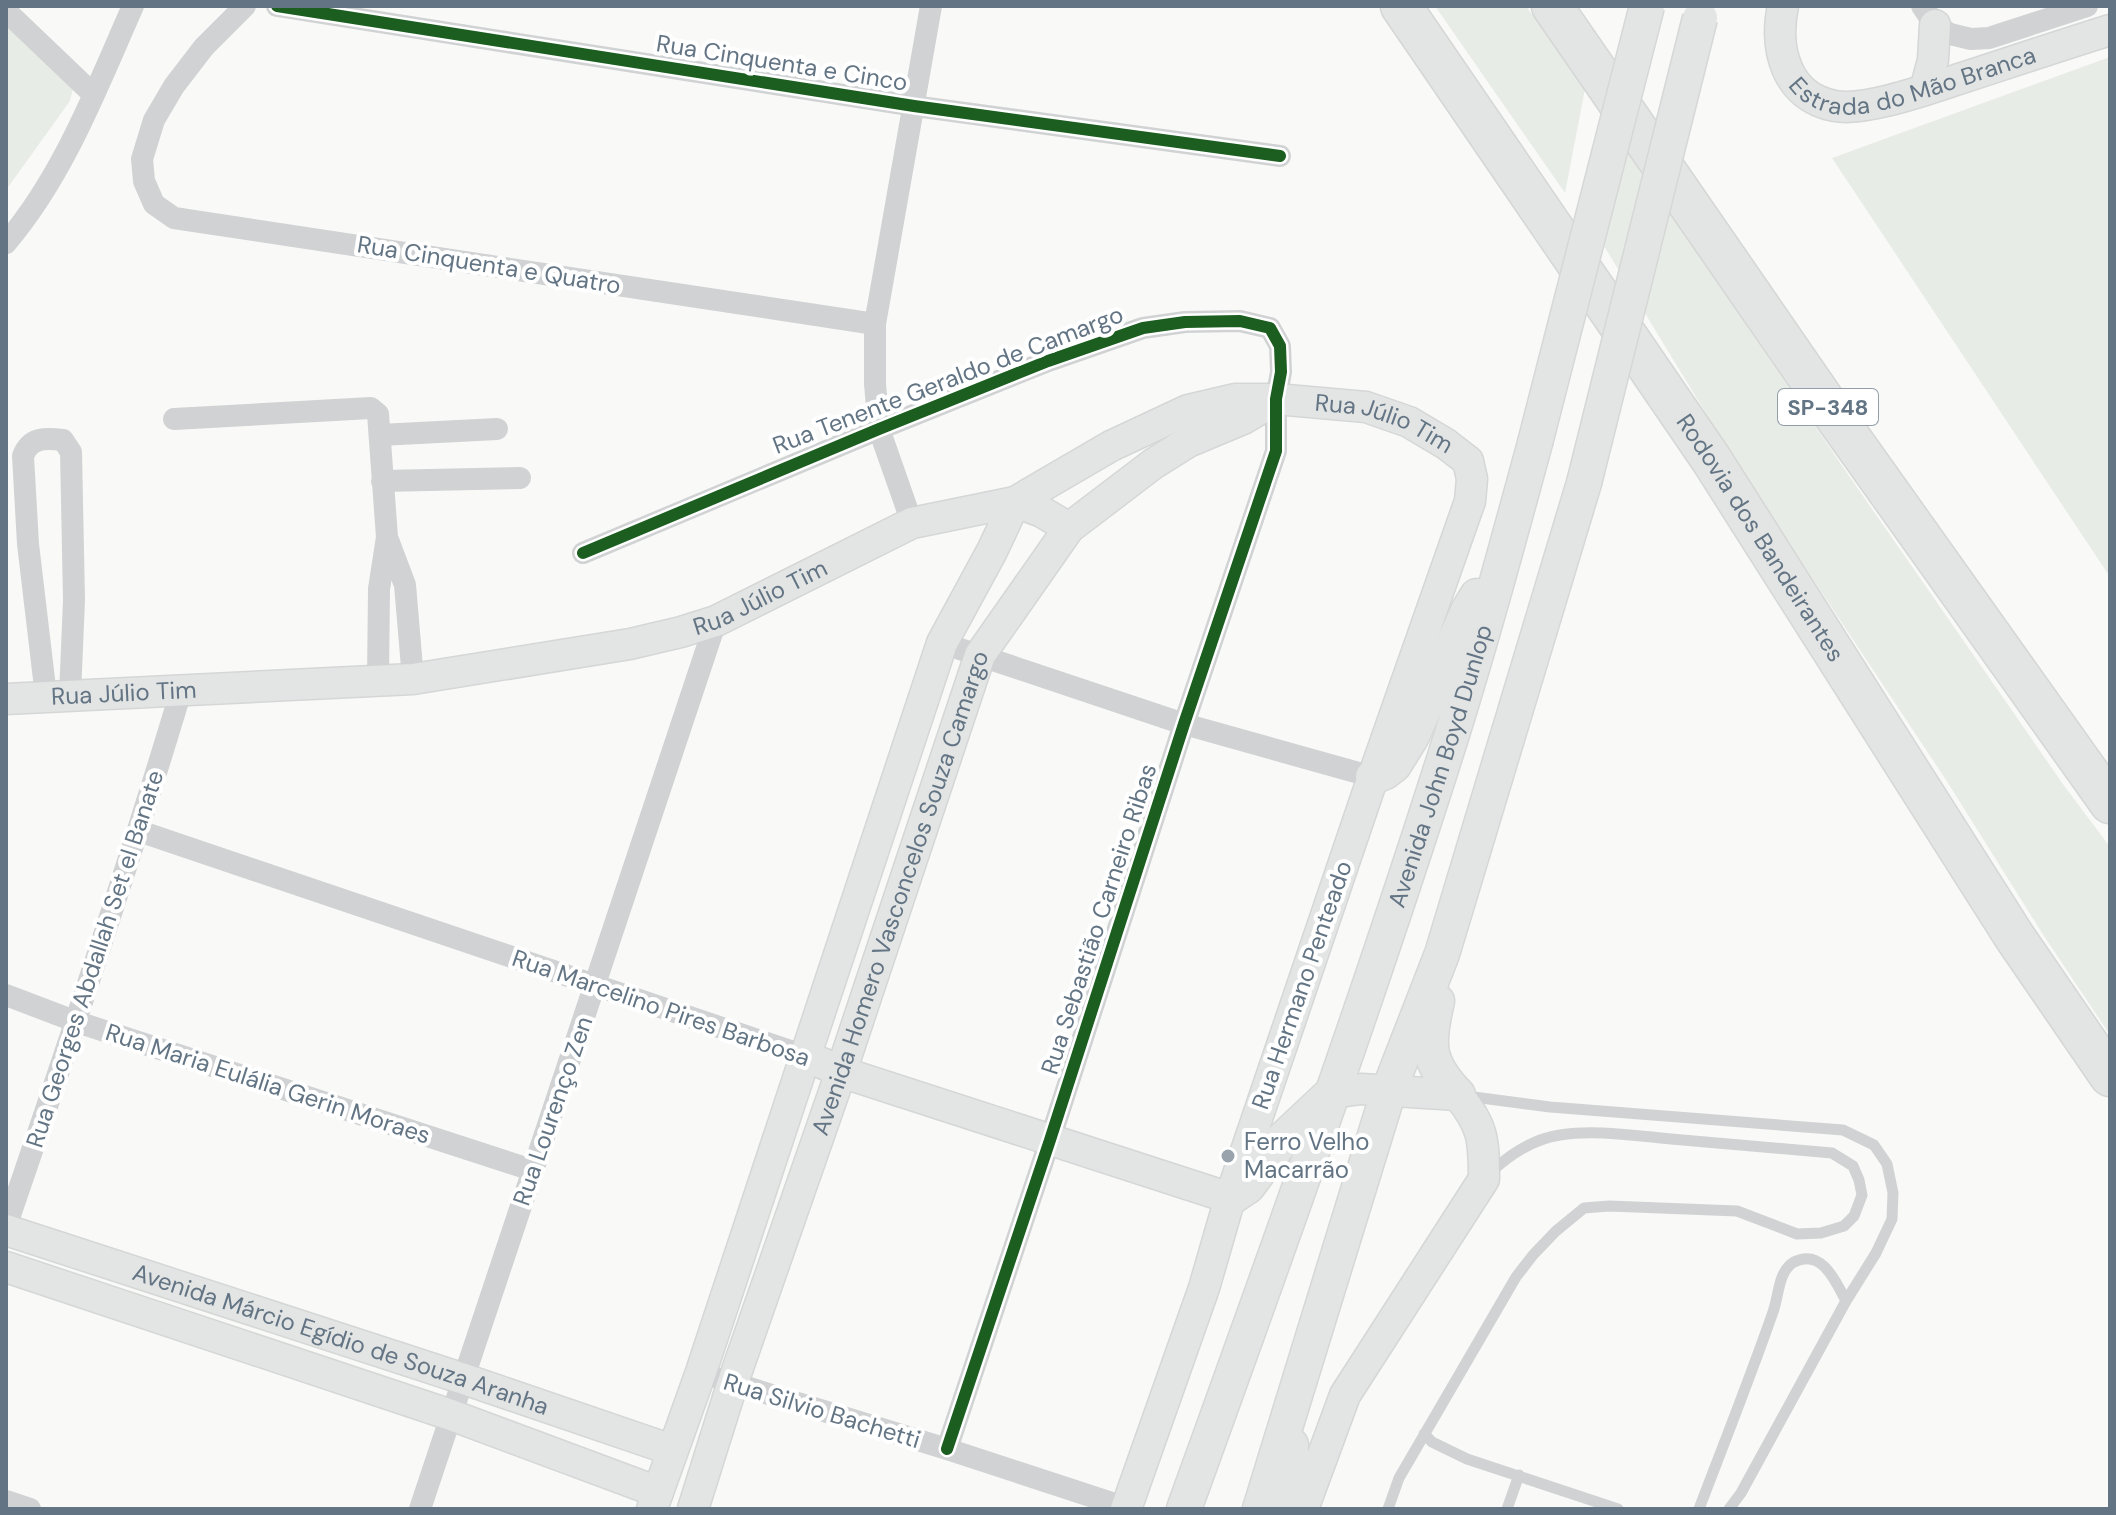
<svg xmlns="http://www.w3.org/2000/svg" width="2116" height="1515" font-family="'DM Sans',sans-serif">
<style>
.green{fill:#e8ece6}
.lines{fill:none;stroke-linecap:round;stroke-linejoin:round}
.secondary-casing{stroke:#d5d7d7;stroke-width:33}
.primary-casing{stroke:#d6d7d7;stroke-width:37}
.highway-casing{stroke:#d5d6d6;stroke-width:43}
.lane{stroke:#d1d2d3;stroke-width:11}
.street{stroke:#d1d2d3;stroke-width:22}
.secondary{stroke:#e3e4e4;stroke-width:30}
.primary{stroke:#e3e4e4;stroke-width:34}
.highway{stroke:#e3e4e4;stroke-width:40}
.primary-bridge-casing{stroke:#d6d7d7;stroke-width:37;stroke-linecap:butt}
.primary-bridge{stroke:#e3e4e4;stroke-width:34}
.cycleway-casing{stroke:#fff;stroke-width:17}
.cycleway{stroke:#1b5e20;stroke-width:12}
.poi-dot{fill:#98a3ad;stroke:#fff;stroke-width:3}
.labels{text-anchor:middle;stroke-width:8;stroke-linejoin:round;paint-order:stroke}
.shield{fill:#fff;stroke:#929ea9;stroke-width:2}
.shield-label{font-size:22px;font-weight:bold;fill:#637584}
.street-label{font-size:24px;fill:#637584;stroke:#fff}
.poi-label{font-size:24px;fill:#637584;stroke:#fff;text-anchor:start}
</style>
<rect width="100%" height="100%" fill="#f9f9f8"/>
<path class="green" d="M1435 6H1526L1585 89 1565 193Z
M6 20 73 89 70 101 6 190Z
M2110 57V577L1832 158Z
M1627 150 1845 470 2065 787 2110 847V1035L2042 933 1948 783 1738 466 1604 246Z"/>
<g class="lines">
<g class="secondary-casing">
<g id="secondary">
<path id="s1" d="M1783 6C1774 49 1786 97 1835 106 1867 112 1933 87 1965 77 2014 61 2062 45 2110 30"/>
<path d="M1925 90 1933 60 1935 25"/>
<path d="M1015 502 1042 512 1069 528"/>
<path id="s2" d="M6 699 413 679 630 644 681 632 716 621 912 523 1015 502 1111 446 1188 410 1235 399H1276L1366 407 1409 422 1446 444 1468 461 1472 479 1470 501 1373 777 1230 1198 1204 1288 1126 1509"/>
<path d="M822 1063 841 1072 1230 1198"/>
<path id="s3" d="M6 1230 464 1379 672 1450"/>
<path d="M6 1267 451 1415 658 1492"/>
<path d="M652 1509 701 1372 942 643 992 551 1015 502"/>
<path id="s4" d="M693 1509 732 1385 841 1072 980 655 1069 528 1153 464 1188 442 1243 419 1275 400"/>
<path d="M1303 1509 1345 1395 1484 1179C1484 1139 1483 1126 1458 1095L1361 1089 1332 1093"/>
</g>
</g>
<g class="primary-casing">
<g id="primary">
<path d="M1373 777 1385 772 1394 765 1412 736 1468 611 1477 596"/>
<path d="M1437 1001C1427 1044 1426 1062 1458 1095"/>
<path d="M1230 1198 1248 1186 1282 1140 1329 1096"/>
<path id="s5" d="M1184 1509C1275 1258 1366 1005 1447 750 1479 649 1507 546 1535 443"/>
<path d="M1260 1509 1389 1090 1442 954 1584 483"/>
<path d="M1290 1509 1291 1445"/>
</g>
</g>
<g class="highway-casing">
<g id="highway">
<path id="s6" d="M1401 6 1711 459 2014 936 2110 1076"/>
<path d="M1552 6 1839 422 2110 803"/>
</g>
</g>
<path class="lane" d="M1466 1096 1550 1107 1843 1130 1874 1145 1887 1164 1893 1193 1892 1219 1876 1253 1846 1301 1741 1493 1729 1509
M1424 1434 1432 1442 1467 1459 1618 1509
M1388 1509 1399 1478 1516 1277 1533 1255 1556 1231 1584 1208 1609 1206 1737 1211 1797 1234 1821 1233 1844 1226 1854 1216 1862 1195 1859 1180 1853 1166 1832 1153C1778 1148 1725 1144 1671 1139 1635 1136 1596 1129 1560 1135 1533 1139 1509 1155 1490 1173
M1507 1509 1519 1475
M1699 1509C1724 1443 1750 1378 1773 1312 1779 1296 1778 1271 1794 1262 1822 1248 1836 1282 1846 1301"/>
<path class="street" d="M245 6 204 47 174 86 154 120 142 159 144 181 154 204 174 218 875 324
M277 6 914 106 1280 156
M1922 6 1935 25 1950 34 1971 39 1989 38 2087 6
M6 11 94 95
M6 243C64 175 97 87 133 6
M174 419 371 408 378 414 387 537 379 589 378 680
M380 435 497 429
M382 481 520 478
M912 523 879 429 875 384V324L931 6
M388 540 405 585 413 679
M583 553 879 429 1048 361 1143 328 1185 322 1240 321 1270 328 1280 346 1281 372 1276 399V451L1184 724 1050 1140 947 1449
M942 643 1184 724 1373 777
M46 696 28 544 23 456C30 437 45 438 63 440L71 452 74 600 70 695
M139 831 805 1056
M6 995 77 1022 532 1170
M6 1227C67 1049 127 871 181 691
M720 1379 947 1449 1127 1508
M6 1501 30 1509
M420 1509C518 1213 618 917 716 621"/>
<use href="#secondary" class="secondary"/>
<use href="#primary" class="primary"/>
<use href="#highway" class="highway"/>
<g class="primary-bridge-casing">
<path id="primary-bridge" d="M1535 443 1647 6
M1584 483 1700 18"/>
</g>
<use href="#primary-bridge" class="primary-bridge"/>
<g class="cycleway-casing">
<path id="cycleway" d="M277 6 914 106 1280 156
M583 553 879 429 1048 361 1143 328 1185 322 1240 321 1270 328 1280 346 1281 372 1276 399V451L1184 724 1050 1140 947 1449"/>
</g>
<use href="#cycleway" class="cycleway"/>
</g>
<circle class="poi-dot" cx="1228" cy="1156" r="8"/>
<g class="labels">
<rect class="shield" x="1778" y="389" width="100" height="36" rx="6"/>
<g class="shield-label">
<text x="1828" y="415">SP-348</text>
</g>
<g class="street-label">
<text dy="8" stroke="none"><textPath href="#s1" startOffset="206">Estrada do Mão Branca</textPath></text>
<text transform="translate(782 63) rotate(9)" y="8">Rua Cinquenta e Cinco</text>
<text transform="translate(489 265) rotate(9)" y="8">Rua Cinquenta e Quatro</text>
<text transform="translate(948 380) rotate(-21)" y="8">Rua Tenente Geraldo de Camargo</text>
<text dy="8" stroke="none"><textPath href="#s2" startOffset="1438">Rua Júlio Tim</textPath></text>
<text dy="8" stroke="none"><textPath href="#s6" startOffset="642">Rodovia dos Bandeirantes</textPath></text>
<text dy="8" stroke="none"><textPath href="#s2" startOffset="766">Rua Júlio Tim</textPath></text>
<text dy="8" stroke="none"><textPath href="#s2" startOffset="118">Rua Júlio Tim</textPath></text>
<text dy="8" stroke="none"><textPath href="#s5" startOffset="786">Avenida John Boyd Dunlop</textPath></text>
<text dy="8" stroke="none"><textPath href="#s4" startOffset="650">Avenida Homero Vasconcelos Souza Camargo</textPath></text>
<text transform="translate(1099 919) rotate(-72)" y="8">Rua Sebastião Carneiro Ribas</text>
<text transform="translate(95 959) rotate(-72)" y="8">Rua Georges Abdallah Set el Banate</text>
<text transform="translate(1302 985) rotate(-71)" y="8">Rua Hermano Penteado</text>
<text transform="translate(661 1008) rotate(19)" y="8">Rua Marcelino Pires Barbosa</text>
<text transform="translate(268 1084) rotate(18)" y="8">Rua Maria Eulália Gerin Moraes</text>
<text transform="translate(553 1111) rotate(-71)" y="8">Rua Lourenço Zen</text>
<text dy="8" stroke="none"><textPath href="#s3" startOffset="352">Avenida Márcio Egídio de Souza Aranha</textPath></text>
<text transform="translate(822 1411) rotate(17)" y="8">Rua Silvio Bachetti</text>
</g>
<g class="poi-label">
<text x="1244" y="1150">Ferro Velho<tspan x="1244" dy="28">Macarrão</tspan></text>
</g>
</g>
<rect width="2116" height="1515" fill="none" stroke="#637584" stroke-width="16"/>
</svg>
